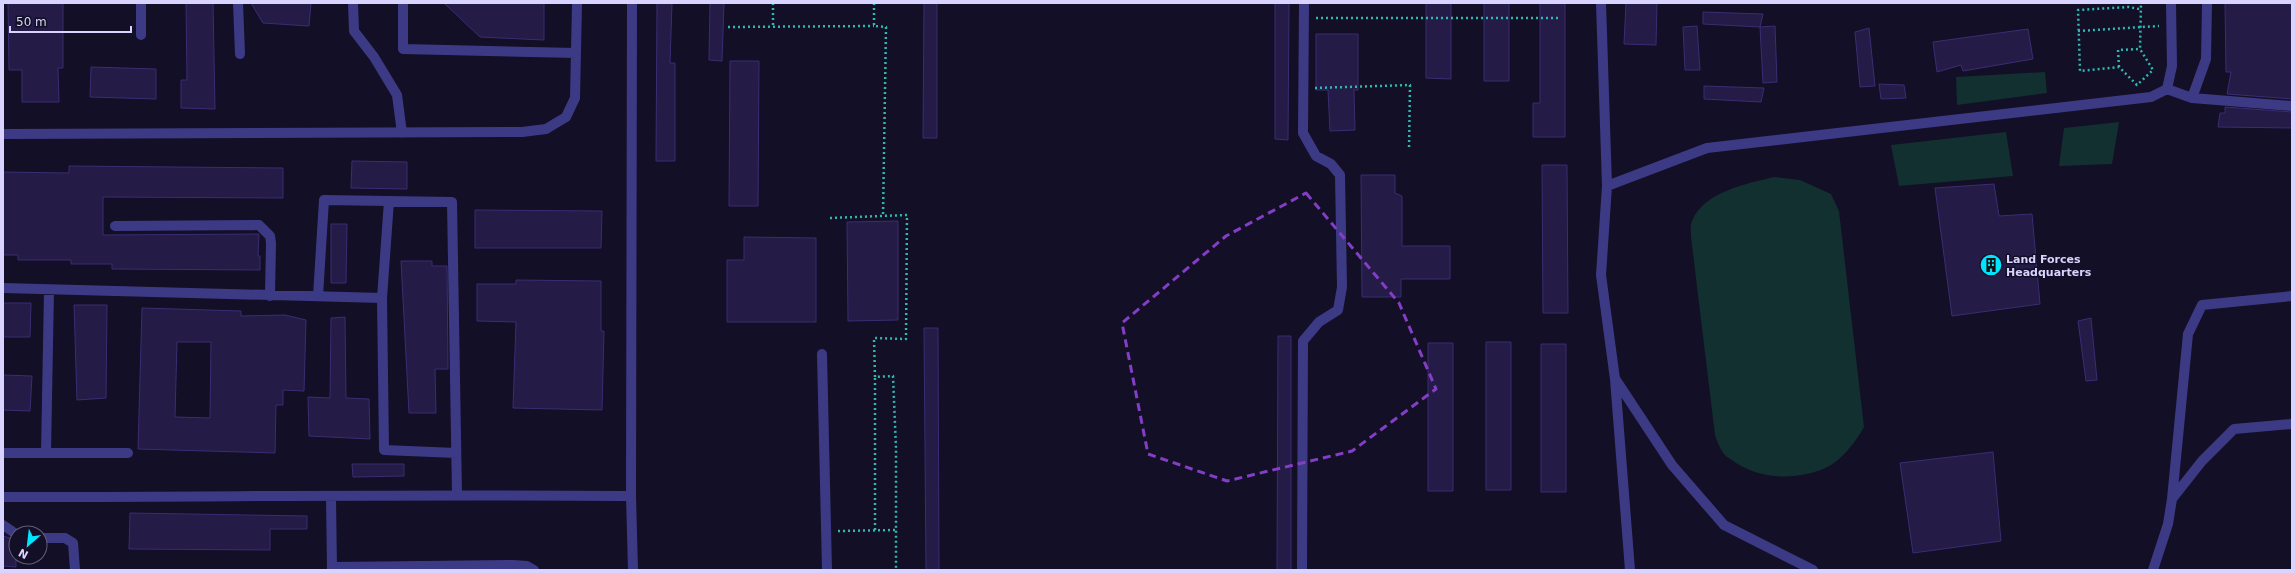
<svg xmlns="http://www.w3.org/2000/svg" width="2295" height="573" font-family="'DejaVu Sans',sans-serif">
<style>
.green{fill:#12302f}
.building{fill:#241b47;stroke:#3b2d73;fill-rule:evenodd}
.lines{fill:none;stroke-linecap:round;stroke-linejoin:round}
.path{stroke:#2fb8b0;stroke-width:2.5;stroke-dasharray:2 3;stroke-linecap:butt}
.minor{stroke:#3d3a85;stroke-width:10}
.marked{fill:none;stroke:#843dc5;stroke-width:3;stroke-dasharray:8 5;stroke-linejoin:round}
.labels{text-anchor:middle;stroke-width:3;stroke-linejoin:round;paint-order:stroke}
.poi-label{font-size:11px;font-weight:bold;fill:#d9d4ff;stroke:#130f26;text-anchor:start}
</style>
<rect width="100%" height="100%" fill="#130f26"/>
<path class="green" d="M2045 72 2047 93 1957 105 1956 77Z
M2119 122 2112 164 2059 166 2064 128Z
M2006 132 2013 176 1899 186 1891 145Z
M1774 177 1800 180 1831 194 1839 211 1864 427C1855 443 1840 463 1821 470 1793 480 1761 479 1736 463 1733 460 1727 458 1724 454 1720 449 1717 441 1715 435L1691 237C1691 232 1690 225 1692 221 1704 191 1747 184 1774 177Z"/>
<path class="building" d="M8 3H63V68H58L59 102H22V70H9Z
M186 3H213L215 109 181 108V80H187Z
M251 3H311L309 26 263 23Z
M444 3H544V40L480 37Z
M657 3H672L670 63H675V161H656Z
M710 3H724L722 61 709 60Z
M924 3H937V138H923Z
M1275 3H1289L1288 140 1275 139Z
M1426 3H1451V79L1426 78Z
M1484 3H1509V81H1484Z
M1540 3H1565V137H1533V103H1540Z
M1626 3H1657L1656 45 1624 44Z
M2225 3H2292V99L2227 94 2231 72H2226Z
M1703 12 1763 14 1760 27 1703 24Z
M1697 26 1700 70H1685L1683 27Z
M1775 26 1777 82 1763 83 1760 27Z
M1869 28 1875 86 1860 87 1855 32Z
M2028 29 2033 59 1963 71 1961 65 1937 72 1933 42Z
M1316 34H1358V90H1354L1355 130 1330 131 1328 90H1316Z
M730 61H759L758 206H729Z
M91 67 156 69V99L90 97Z
M1879 84 1904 85 1906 98 1881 99Z
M1704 86 1764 88 1761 102 1704 99Z
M2225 107 2292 112V128L2218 127 2220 113H2225Z
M352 161 407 162V189L351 188Z
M1542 165H1567L1568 313H1543Z
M69 166 283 168V198L103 197V235L259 234 258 256H260V270L112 269V264H71V260H18V255H3V172L69 173Z
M1361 175H1395V193L1402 196V246H1450V279H1401V297H1362Z
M1994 184 1999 216 2032 214 2040 304 1952 316 1935 188Z
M475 210 602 211 601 248H475Z
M898 221V320L848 321 847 222Z
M331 224H347L346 283H331Z
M744 237 816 238V322H727V260H744Z
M401 261H432V266H447L448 369H435L436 413H409Z
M516 280 601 281V331H604L602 410 513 408 516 322 477 321V284H516Z
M3 303H31L30 337H3Z
M74 305H107L106 398 77 400Z
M142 308 241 311V316L285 315 306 320 304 391 283 390V405H276L275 453 138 449ZM177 342H211L210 418 175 417Z
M345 317 346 398 369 399 370 439 309 436 308 397 330 398 331 318Z
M2091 318 2097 380 2086 381 2078 321Z
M924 328H938L939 570H926Z
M1278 336H1291V570H1277Z
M1486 342H1511V490H1486Z
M1428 343H1453V491H1428Z
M1541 344H1566V492H1541Z
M3 375 32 376 30 411 3 410Z
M1993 452 2001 541 1913 553 1900 463Z
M352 464H404V476L353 477Z
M130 513 307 516V529H270V550L129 549Z
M3 536 16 540V567L3 566Z"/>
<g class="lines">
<path class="path" d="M773 3V27
M874 3V26L886 27 883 216
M2139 9 2129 7 2078 10 2080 71 2119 67 2137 85 2153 70 2140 49 2141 3
M1316 18H1560
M728 27 874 26
M2078 31 2159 26
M2119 67 2118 50 2140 49
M1315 88 1410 85 1409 150
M830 218 907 215 906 339 874 338 875 377 893 376 896 448V570
M875 530V377
M838 531 896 530"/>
<path class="minor" d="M141 3V35
M238 3 240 54
M353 3 354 31 374 57 397 95 402 133
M403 3V49L576 53
M632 3 631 496 633 570
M1601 3 1607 186 1601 275 1615 379 1630 570
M2167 89 2192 98 2292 106
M2192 98 2206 59 2207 3
M3 134 522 132 546 129 566 117 575 98 577 3
M1607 186 1707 148 2151 97 2167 89 2172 66 2171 3
M389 201 382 298 384 450 456 453
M115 226 259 225 270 236 271 243 270 296
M3 288 382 298
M318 296 324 200 452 202 457 494
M822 354 827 570
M1616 380 1672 465 1724 525 1813 570
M3 453H128
M46 453 49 290
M3 497C212 497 422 494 631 496
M331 497 332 570
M2172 499 2202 461 2234 429 2292 424
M3 525 16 534
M40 538H65L73 543 75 570
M332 567 513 565 527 566 534 570
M1302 570 1303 341 1319 322 1338 310 1342 287 1340 175 1331 164 1316 156 1303 133 1304 3
M2153 570 2168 524 2172 499 2188 334 2202 305 2292 296"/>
</g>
<path class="marked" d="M1306 193 1399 303 1436 389 1352 451 1227 481 1148 454 1122 323 1226 236Z"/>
<defs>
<g id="building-disc" transform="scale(1.15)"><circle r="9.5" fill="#00e5ff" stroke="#130f26"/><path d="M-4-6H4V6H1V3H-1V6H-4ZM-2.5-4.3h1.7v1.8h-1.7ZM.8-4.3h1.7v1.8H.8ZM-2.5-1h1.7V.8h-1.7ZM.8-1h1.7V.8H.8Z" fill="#111"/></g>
</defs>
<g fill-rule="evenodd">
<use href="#building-disc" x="1991" y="265"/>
</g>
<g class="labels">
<g class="poi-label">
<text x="2006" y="263">Land Forces<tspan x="2006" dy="13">Headquarters</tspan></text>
</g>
</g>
<rect width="2295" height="573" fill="none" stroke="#d9d4ff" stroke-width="8"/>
<g transform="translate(28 545) rotate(208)"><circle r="19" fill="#130f26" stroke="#625e7d"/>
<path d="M0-3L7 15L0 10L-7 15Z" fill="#00e5ff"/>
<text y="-6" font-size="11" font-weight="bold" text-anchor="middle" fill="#d9d4ff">N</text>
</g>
<path d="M10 26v6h121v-6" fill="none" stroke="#d9d4ff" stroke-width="2"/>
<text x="16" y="26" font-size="12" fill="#d9d4ff" stroke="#130f26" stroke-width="3" paint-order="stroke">50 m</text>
</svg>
